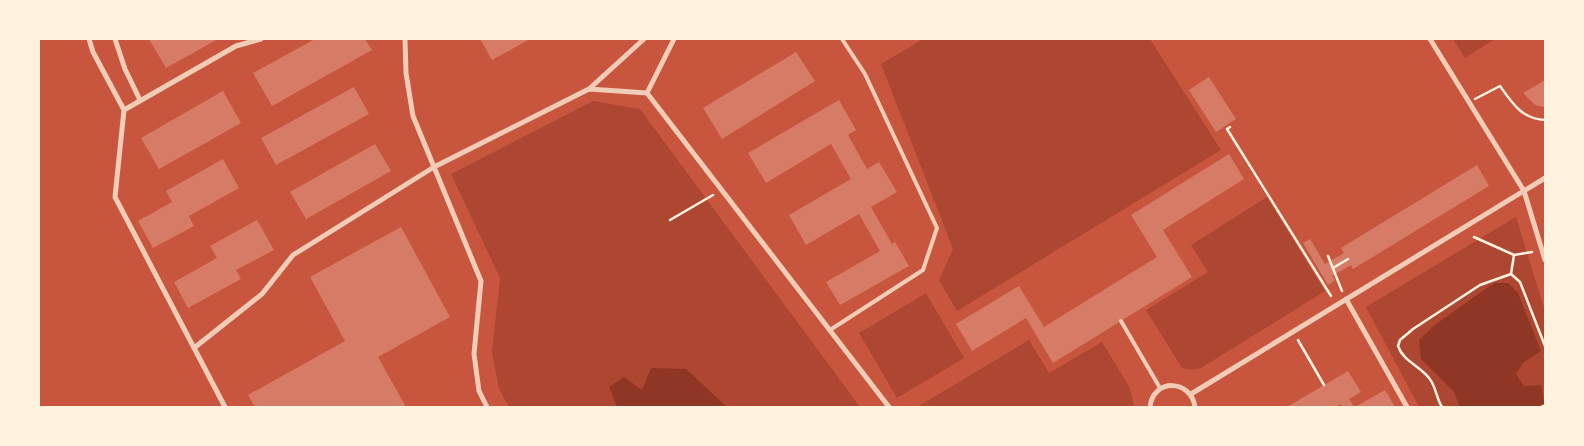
<svg xmlns="http://www.w3.org/2000/svg" width="1584" height="446" font-family="Barlow,sans-serif">
<style>
.green{fill:#ae4732}
.water{fill:#8f3625}
.building{fill:#d67c66}
.lines{fill:none;stroke-linecap:round;stroke-linejoin:round}
.path{stroke:#fff3e0;stroke-width:2.5}
.service{stroke:#f1ccb7;stroke-width:4}
.minor{stroke:#f1ccb7;stroke-width:5}
</style>
<rect width="100%" height="100%" fill="#c8553d"/>
<path class="green" d="M923 39H1150L1221 150 957 311 939 280 953 249 881 64Z
M1453 39H1495L1465 58Z
M593 101 640 109 860 407H509L499 389 492 352 500 278 451 174Z
M1267 197 1325 291 1201 368 1191 370 1182 368 1146 310 1208 272 1191 245Z
M1516 217 1545 311V407H1419L1366 307Z
M926 293 964 358 897 398 859 333Z
M1029 340 1049 373 1102 342 1130 388 1134 407H917Z"/>
<path class="water" d="M1494 283H1508L1518 293 1541 351 1524 362 1516 374 1524 386 1541 385 1545 407H1460L1454 392 1421 359 1419 340 1436 324Z
M651 368 686 369 727 407H617L609 387 624 377 642 390Z"/>
<path class="building" d="M149 39H218L166 68Z
M315 39H365L372 50 272 106 253 73Z
M480 39H530L492 60Z
M796 52 815 81 722 139 703 108Z
M1209 77 1236 119 1216 132 1189 90Z
M1545 80V107L1535 105 1523 93Z
M354 87 369 114 276 165 261 138Z
M223 91 241 123 159 169 141 138Z
M839 100 856 130 848 135 867 169 879 162 897 192 871 207 892 244 895 242 909 266 840 305 826 282 880 251 859 214 806 245 789 215 851 179 831 144 766 183 748 153Z
M375 144 391 171 306 219 290 192Z
M1229 154 1244 179 1163 230 1192 277 1053 363 1026 318 972 351 956 324 1019 286 1044 327 1157 257 1131 215Z
M223 159 239 188 189 216 194 226 153 248 138 221 172 202 166 191Z
M1477 165 1489 186 1353 269 1351 265 1332 276 1335 280 1328 285 1303 243 1310 239 1325 264 1344 253 1341 248Z
M257 220 274 250 236 270 241 279 188 308 174 282 217 258 210 246Z
M401 227 450 317 378 357 406 407H255L248 395 345 341 310 277Z
M1348 371 1361 392 1349 399 1354 407H1343L1341 404 1335 407H1287Z
M1385 390 1395 407H1355Z"/>
<g class="lines">
<path class="path" d="M1475 99 1500 86C1512 103 1522 119 1545 120
M1230 127 1227 129 1331 296
M670 220 713 195
M1474 237 1514 255 1532 252
M1328 256 1342 291
M1333 268 1348 259
M1511 274 1514 255
M1298 340 1324 385
M1442 407C1436 398 1436 386 1429 378 1420 366 1403 361 1398 346L1400 340 1413 329 1480 285 1511 274 1520 282 1545 346
M1541 407 1545 405"/>
<path class="service" d="M1121 321 1160 388
M830 330 923 270 937 228 865 74 842 39"/>
<path class="minor" d="M89 39 93 52 124 110 115 197 225 407
M115 39 125 69 140 100
M405 39 406 73 413 116 481 281 474 354 479 391 487 407
M674 39 647 93 889 407
M1430 39 1524 191 1545 260
M589 89 644 39
M124 110 236 46 261 39
M1346 299 1407 407
M194 348 262 294 293 255 434 167 589 89 647 93
M1191 394 1545 178
M1150 407C1153 378 1191 379 1195 407"/>
</g>
<rect width="1584" height="446" fill="none" stroke="#fff3e0" stroke-width="80"/>
</svg>
